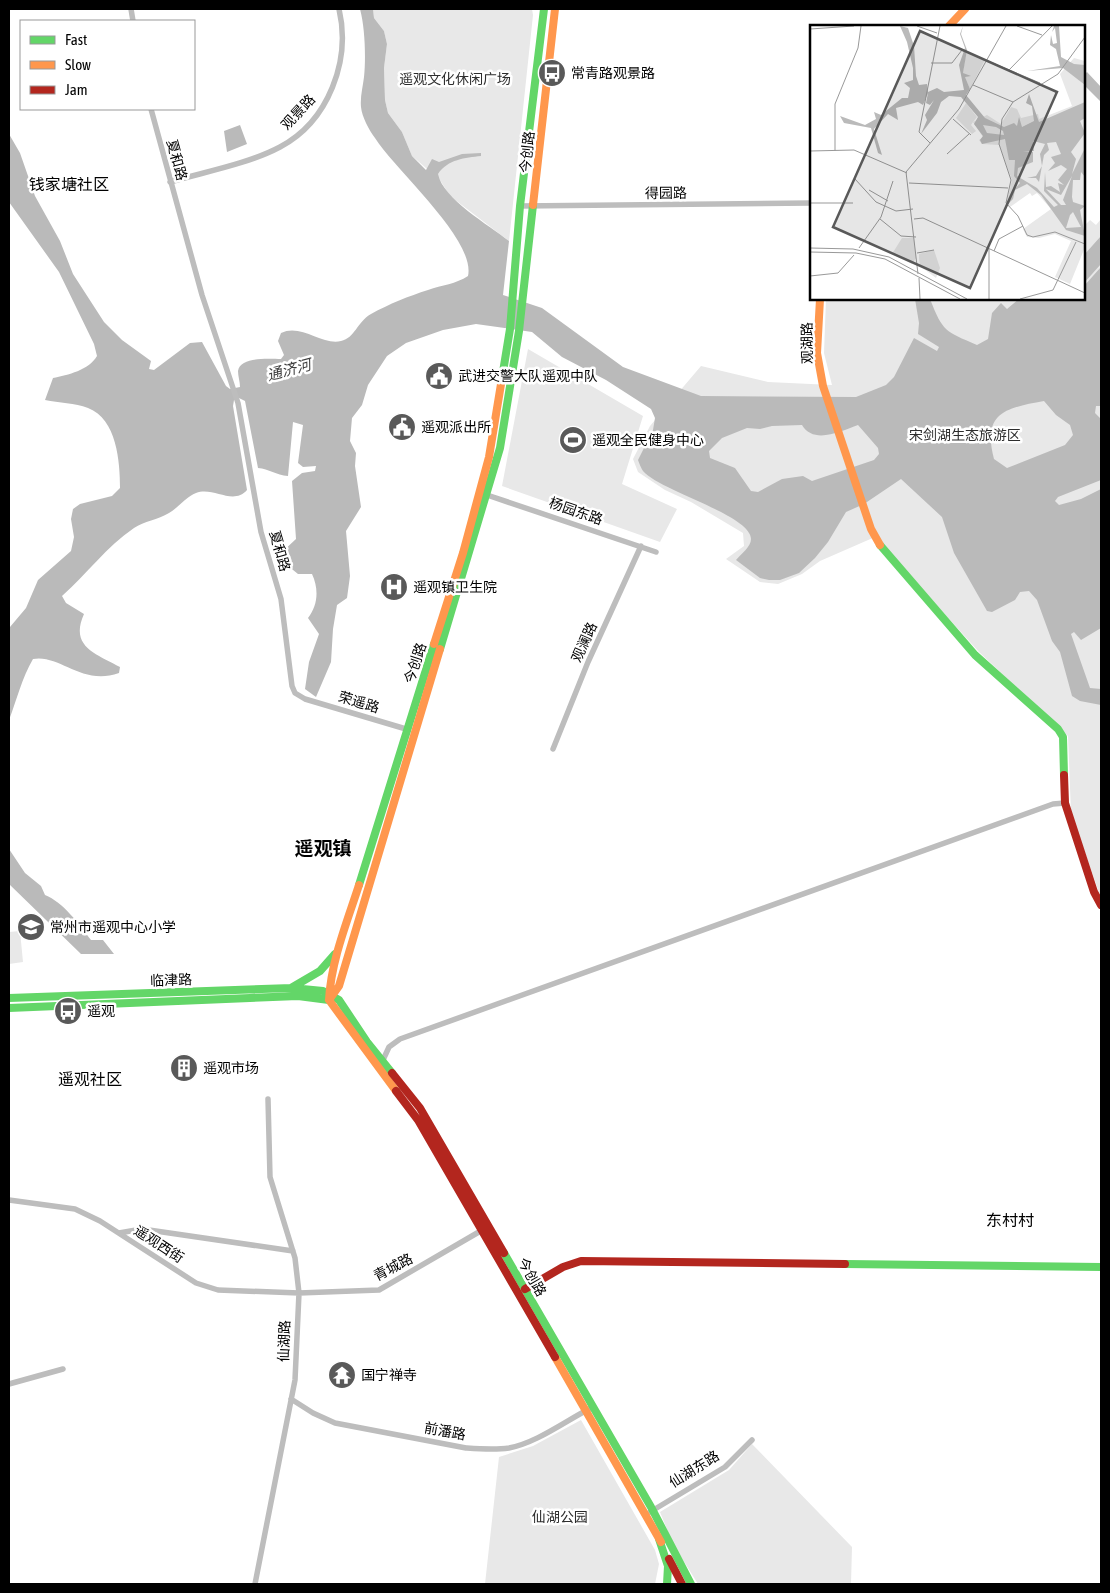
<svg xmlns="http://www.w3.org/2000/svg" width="1110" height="1593" font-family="'Asap Condensed','Noto Sans SC',sans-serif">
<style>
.green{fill:#e8e8e8}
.water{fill:#bababa;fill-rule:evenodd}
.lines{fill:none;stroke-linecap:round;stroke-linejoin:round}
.street{stroke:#bdbdbd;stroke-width:5.5}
.fast{stroke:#63d668;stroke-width:8}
.slow{stroke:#ff974d;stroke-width:8}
.jam{stroke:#b3261e;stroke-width:8}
.labels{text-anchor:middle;stroke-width:5;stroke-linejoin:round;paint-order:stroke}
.poi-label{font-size:14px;fill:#000;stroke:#fff;text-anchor:start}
.park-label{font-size:14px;fill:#2d2d2d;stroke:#fff}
.street-label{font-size:14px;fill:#000;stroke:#fff}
.water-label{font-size:15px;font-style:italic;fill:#3e3e3e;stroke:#fff}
.quarter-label{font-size:16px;fill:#000;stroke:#fff}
.district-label{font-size:19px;font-weight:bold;fill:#000;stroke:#fff}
.inset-road{fill:none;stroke:#999;stroke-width:1}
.view{fill:#595959;fill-opacity:0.15;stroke:#595959;stroke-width:2.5}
.inset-edge{fill:none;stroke:#000;stroke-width:2.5}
</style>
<rect width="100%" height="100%" fill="#fff"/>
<path class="green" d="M373 9H532L533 15 509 241 450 196 440 180 412 156 402 132 388 113 385 100 384 68 387 44 384 31 374 18Z
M1101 219V898L1071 813 1068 736 979 652 875 537 820 561 802 574 778 584 760 582 726 559 744 546 743 533 691 502 665 490 638 472 633 459 650 426 701 366 768 382 832 385 824 353 826 299H1084V226L1090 220 1096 225Z
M528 349 643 416 622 484 677 509 660 542 502 486Z
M20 931 23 962 9 964V932Z
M581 1420 655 1550 659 1564 655 1584H485L499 1457 533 1446Z
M752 1444 852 1547 851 1584H698L673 1544 660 1512 729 1470Z"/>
<path class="water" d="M360 9H373L374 18 384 31 387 44 384 68 385 100 388 113 402 132 412 156 426 170 432 159 439 162 462 154 481 153V156C465 158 448 159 438 174 443 199 489 225 509 241L503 295 542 308 623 367 701 396 856 397 886 385 894 377 914 338 937 351 939 347 918 334 919 323 915 299H930C943 332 945 331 977 345L988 339 992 313 1001 303 1007 309 1019 299H1084V286L1101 267V406H1096L1095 413 1101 419V480L1058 497 1055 501 1059 505 1081 499 1101 489V628L1081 640 1074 632 1071 634 1090 688 1101 689V705L1080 701 1072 696 1060 652 1052 641 1037 600 1029 591 1020 592 1015 600 992 612 987 611 954 553 942 517 901 479 864 504 846 512 828 542 815 558 799 573 780 580H769L760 578 736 560C741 554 751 547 751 539 751 515 660 491 643 471 641 468 639 463 638 460L653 430 655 418 651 409 606 380 562 357 532 332 476 324 443 330 406 343 387 356 368 385 362 405 352 418 350 441 356 453 355 466 361 507 346 531 350 576 347 598 337 605 333 629 331 662 316 697 305 689 309 662 319 634 308 618C318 605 319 589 312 574H298L282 561 281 553 296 539 292 481 302 473 315 471 316 466 303 467 298 463 303 425 293 422 288 476C276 475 269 469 258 468L245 401 239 398 234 400 233 406 247 490C233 506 213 486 196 493 187 496 178 508 169 513 158 520 144 521 134 528 106 547 87 574 62 596L66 603 84 614C69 647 97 654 120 667L119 673C81 686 60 654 33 659 22 678 17 699 9 720L10 627 26 608 38 580 71 551 74 537 71 519 73 509 80 504 112 496 120 488C120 462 117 419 88 408 75 403 59 403 45 400L53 378C68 375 89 370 97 356L94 344 59 272 9 202V134L20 153 35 196 60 241 73 274 104 322 122 340 151 361 149 369 154 370 190 343 202 342 226 386 230 389 240 387C240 382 238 376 238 371 240 356 270 359 281 359L284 355 278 341 281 333C301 323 323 346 341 341 355 338 357 322 371 314 389 304 409 296 428 290 442 285 456 284 468 276 476 240 396 171 375 138 369 130 362 117 361 107 360 97 363 86 364 77 366 58 365 27 360 9ZM1044 401 1056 415 1070 425 1073 435 1065 445 1007 468 994 459C982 413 1005 408 1044 401ZM802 425C814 445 841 431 858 425L878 448 879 454 874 460 812 481 803 476 782 479 758 492 751 491 735 468 710 458 709 451 722 438 747 428 760 429 772 426Z
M1087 72 1101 87V102L1084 85V75Z
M240 125 247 144 227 152 224 131Z
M1101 236V264L1084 283V255Z
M9 849 25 873 41 886 45 895C63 902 79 924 91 940H103L114 954H81L9 884Z"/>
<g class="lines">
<path class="street" d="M131 9 133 21
M151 109 202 295 238 403 261 532 281 599 292 686 295 693 305 699 406 729
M170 182C204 172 248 164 280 147 329 121 351 60 339 9
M520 206 811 203
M487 495 656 552
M553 749 588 662 641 546
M383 1060 389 1047 400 1039 1053 804 1065 803
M9 1200 75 1209 100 1221 196 1283 218 1290 299 1293 379 1290 484 1229
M119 1233 142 1229 293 1251
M9 1384 63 1369
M291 1399 313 1413 335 1423 466 1448C481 1449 495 1450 509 1448 536 1443 564 1422 589 1409
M650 1512 725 1467 752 1440
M255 1584 295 1380 299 1293 295 1258 270 1177 268 1099"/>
<path class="fast" d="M502 378 510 329 520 206 544 9
M880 545 975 655 1058 729 1063 737 1064 775
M440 649 500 448 519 331 533 205
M359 885 434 644
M291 988 320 971 335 954
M9 998 292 988 323 991 339 1000 367 1042 392 1073
M9 1008 298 996 329 1000
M504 1253 651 1507 691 1584
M845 1264 1101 1267
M659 1539 668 1566 667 1584"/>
<path class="slow" d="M949 26 965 9
M533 205 555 9
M820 299 817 353 823 386 871 529 880 545
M434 644 463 553 489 457 502 378
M359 885C347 922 331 961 329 1000L396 1091
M329 1000 339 986 440 649
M555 1357 661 1542"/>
<path class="jam" d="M1064 775 1065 803 1094 892 1101 905
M392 1073 420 1108 504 1253
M396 1091 418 1120 555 1357
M525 1289 563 1267 581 1261 845 1264
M669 1559 682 1584"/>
</g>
<defs>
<g id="bus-disc" transform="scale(1.4375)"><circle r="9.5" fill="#595959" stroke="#fff"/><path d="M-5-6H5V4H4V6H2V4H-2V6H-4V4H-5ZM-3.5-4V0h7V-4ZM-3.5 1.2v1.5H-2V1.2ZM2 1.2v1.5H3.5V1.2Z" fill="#fff"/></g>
<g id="civic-disc" transform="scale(1.4375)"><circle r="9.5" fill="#595959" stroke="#fff"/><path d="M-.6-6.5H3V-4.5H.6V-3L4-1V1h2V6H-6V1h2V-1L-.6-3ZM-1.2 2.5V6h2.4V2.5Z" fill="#fff"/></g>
<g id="stadium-disc" transform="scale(1.4375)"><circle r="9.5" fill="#595959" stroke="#fff"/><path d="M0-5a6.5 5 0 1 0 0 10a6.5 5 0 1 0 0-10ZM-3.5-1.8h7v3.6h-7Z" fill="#fff"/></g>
<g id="hospital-disc" transform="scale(1.4375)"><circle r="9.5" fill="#595959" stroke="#fff"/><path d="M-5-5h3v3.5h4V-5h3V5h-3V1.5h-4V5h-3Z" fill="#fff"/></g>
<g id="school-disc" transform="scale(1.4375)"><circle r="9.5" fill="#595959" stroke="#fff"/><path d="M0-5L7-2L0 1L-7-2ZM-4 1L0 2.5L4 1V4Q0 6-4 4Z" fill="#fff"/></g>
<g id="building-disc" transform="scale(1.4375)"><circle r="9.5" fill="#595959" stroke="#fff"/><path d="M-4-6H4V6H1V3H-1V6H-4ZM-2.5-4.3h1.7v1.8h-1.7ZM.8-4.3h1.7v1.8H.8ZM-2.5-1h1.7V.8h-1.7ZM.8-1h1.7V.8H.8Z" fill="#fff"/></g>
<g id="temple-disc" transform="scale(1.4375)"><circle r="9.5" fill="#595959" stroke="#fff"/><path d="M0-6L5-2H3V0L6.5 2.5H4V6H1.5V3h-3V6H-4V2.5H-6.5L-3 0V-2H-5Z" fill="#fff"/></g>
</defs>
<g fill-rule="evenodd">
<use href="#bus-disc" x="552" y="73"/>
<use href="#civic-disc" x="439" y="376"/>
<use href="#civic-disc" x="402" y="427"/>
<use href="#stadium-disc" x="573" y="440"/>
<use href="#hospital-disc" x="394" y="587"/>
<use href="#school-disc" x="31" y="927"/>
<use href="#bus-disc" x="68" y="1011"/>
<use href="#building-disc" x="184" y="1068"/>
<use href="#temple-disc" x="342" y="1375"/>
</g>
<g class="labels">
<g class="poi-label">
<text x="571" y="78">常青路观景路</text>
<text x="458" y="381">武进交警大队遥观中队</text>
<text x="421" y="432">遥观派出所</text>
<text x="592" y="445">遥观全民健身中心</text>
<text x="413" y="592">遥观镇卫生院</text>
<text x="50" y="932">常州市遥观中心小学</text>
<text x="87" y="1016">遥观</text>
<text x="203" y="1073">遥观市场</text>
<text x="361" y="1380">国宁禅寺</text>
</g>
<g class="park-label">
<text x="455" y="84">遥观文化休闲广场</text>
<text x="965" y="440">宋剑湖生态旅游区</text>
<text x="560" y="1522">仙湖公园</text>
</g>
<g class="street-label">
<text transform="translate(298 112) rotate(-47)" y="5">观景路</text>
<text transform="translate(527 152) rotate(-84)" y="5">今创路</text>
<text transform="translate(177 160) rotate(75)" y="5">夏和路</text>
<text transform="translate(666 193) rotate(-1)" y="5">得园路</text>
<text transform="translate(807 343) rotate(-91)" y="5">观湖路</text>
<text transform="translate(576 511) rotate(19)" y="5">杨园东路</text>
<text transform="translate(280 551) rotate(74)" y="5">夏和路</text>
<text transform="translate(584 642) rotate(-66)" y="5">观澜路</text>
<text transform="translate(415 663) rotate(-72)" y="5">今创路</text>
<text transform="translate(359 702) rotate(17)" y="5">荣遥路</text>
<text transform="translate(171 980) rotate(-2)" y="5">临津路</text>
<text transform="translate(159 1244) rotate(33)" y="5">遥观西街</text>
<text transform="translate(393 1267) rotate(-28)" y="5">青城路</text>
<text transform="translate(532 1277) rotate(60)" y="5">今创路</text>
<text transform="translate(284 1341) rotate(-88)" y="5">仙湖路</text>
<text transform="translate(445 1431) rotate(10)" y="5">前潘路</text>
<text transform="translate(694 1469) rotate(-32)" y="5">仙湖东路</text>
</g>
<g class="water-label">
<text transform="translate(289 370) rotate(-15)" y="5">通济河</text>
</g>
<g class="quarter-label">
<text x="69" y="190">钱家塘社区</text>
<text x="90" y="1085">遥观社区</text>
<text x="1010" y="1226">东村村</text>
</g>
<g class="district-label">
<text x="323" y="855">遥观镇</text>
</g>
</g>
<g transform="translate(810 25)">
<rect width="275" height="275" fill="#fff"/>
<path d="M156 27 175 35 160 64 153 48ZM264 33 275 36V222L260 259 245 252 261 216 245 209 229 213 217 212 213 204 241 184 227 168 222 171 220 168 200 182 197 177 202 155 189 120 172 119 169 115 173 112 163 97 161 100 166 106 162 109 146 93 156 78 167 92 163 97 177 90 191 99 201 82 207 84 211 93 228 89 229 94 262 81 250 49ZM92 213H104L106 233 102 239 82 229ZM124 225 130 243 126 253 110 241 109 233V229Z" fill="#e8e8e8"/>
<path d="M90 1 98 3 104 21 106 51 109 60 117 59 118 67 127 63 134 67 154 65 149 40 155 23 150 9 153 1 151 9 157 25 153 48 161 51 155 52 160 64 156 70 175 93 194 102 204 98 207 101 209 92 212 102 224 96 222 81 216 78 219 69 229 97 275 77V93L270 96 275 108 261 127 266 134 262 149 275 123V152L271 147 270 155H263L262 172 263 177 275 181 270 185 275 211 256 205 231 170 217 159 205 165 203 174 198 179 202 167 210 158 204 151 205 135H199L195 114 172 119 170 115 173 111 164 99 168 92 151 72 139 71 131 77 127 88 111 109 117 95 115 90 124 75 120 80 116 78 118 68 113 80 108 77 86 83 88 95 78 89 64 104 72 130 68 128 61 103 34 98 30 91 55 100 66 94 64 87 71 90 92 73H98L100 63 94 58 103 55V43L97 17ZM173 100 186 102 193 106 194 110 177 108ZM223 116 235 119 230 129 232 141 226 151 217 153H226L229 157 234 130 239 125 237 118 246 117 251 129 241 132 245 138 238 146 251 140 257 144 248 155 254 160 248 158 250 167 241 161 236 162 235 147 234 166 248 180 244 182 227 163 207 151 208 143 223 137V127L213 126H224ZM262 151 253 175 256 180H251L236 164 251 170ZM263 187 271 202 256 203 260 190ZM244 1H249L251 32 264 39 275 40V60L253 43 217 46 250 41 246 24 240 20 241 10 243 19 247 18 245 3 242 7Z" fill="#bababa" fill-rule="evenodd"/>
<path class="inset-road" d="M107 1 127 8M207 1 232 10M0 4 44 1M275 12 248 49 203 77 192 94 189 119 201 155 196 178 208 191 217 210 223 212 245 207 275 219M121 38H142L152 25 230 58M199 45 242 1M163 60 203 77M143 94 161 110M120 118 109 107 130 1M0 126 44 125 97 148M25 126V79L48 23 51 1M137 129 159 109M45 154 66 177 86 186 103 184M99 158 198 163M59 165 78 176M0 178H43M70 194 91 211 106 212M104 194 113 193 275 268M0 223 43 224 79 232 157 274M49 223 71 192 83 156M184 226 189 214 213 201M0 227 46 228 75 234 150 274M107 228 124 225M108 249 96 147 149 84 196 1M0 251 28 248 44 230M109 253 110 274M179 274V224M210 274 243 265 266 217"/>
<path class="view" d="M110 6 247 67 160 263 23 202Z"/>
<rect width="275" height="275" class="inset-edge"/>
</g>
<rect width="1110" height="1593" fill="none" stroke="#000000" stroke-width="20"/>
<rect x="20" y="20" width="175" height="90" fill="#ffffff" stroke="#999999"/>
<rect x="30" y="36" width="25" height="8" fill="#63d668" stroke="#999999"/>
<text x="65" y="45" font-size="15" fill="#000000">Fast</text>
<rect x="30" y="61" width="25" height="8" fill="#ff974d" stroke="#999999"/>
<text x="65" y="70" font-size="15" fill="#000000">Slow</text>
<rect x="30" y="86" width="25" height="8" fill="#b3261e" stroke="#999999"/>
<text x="65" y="95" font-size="15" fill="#000000">Jam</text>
</svg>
